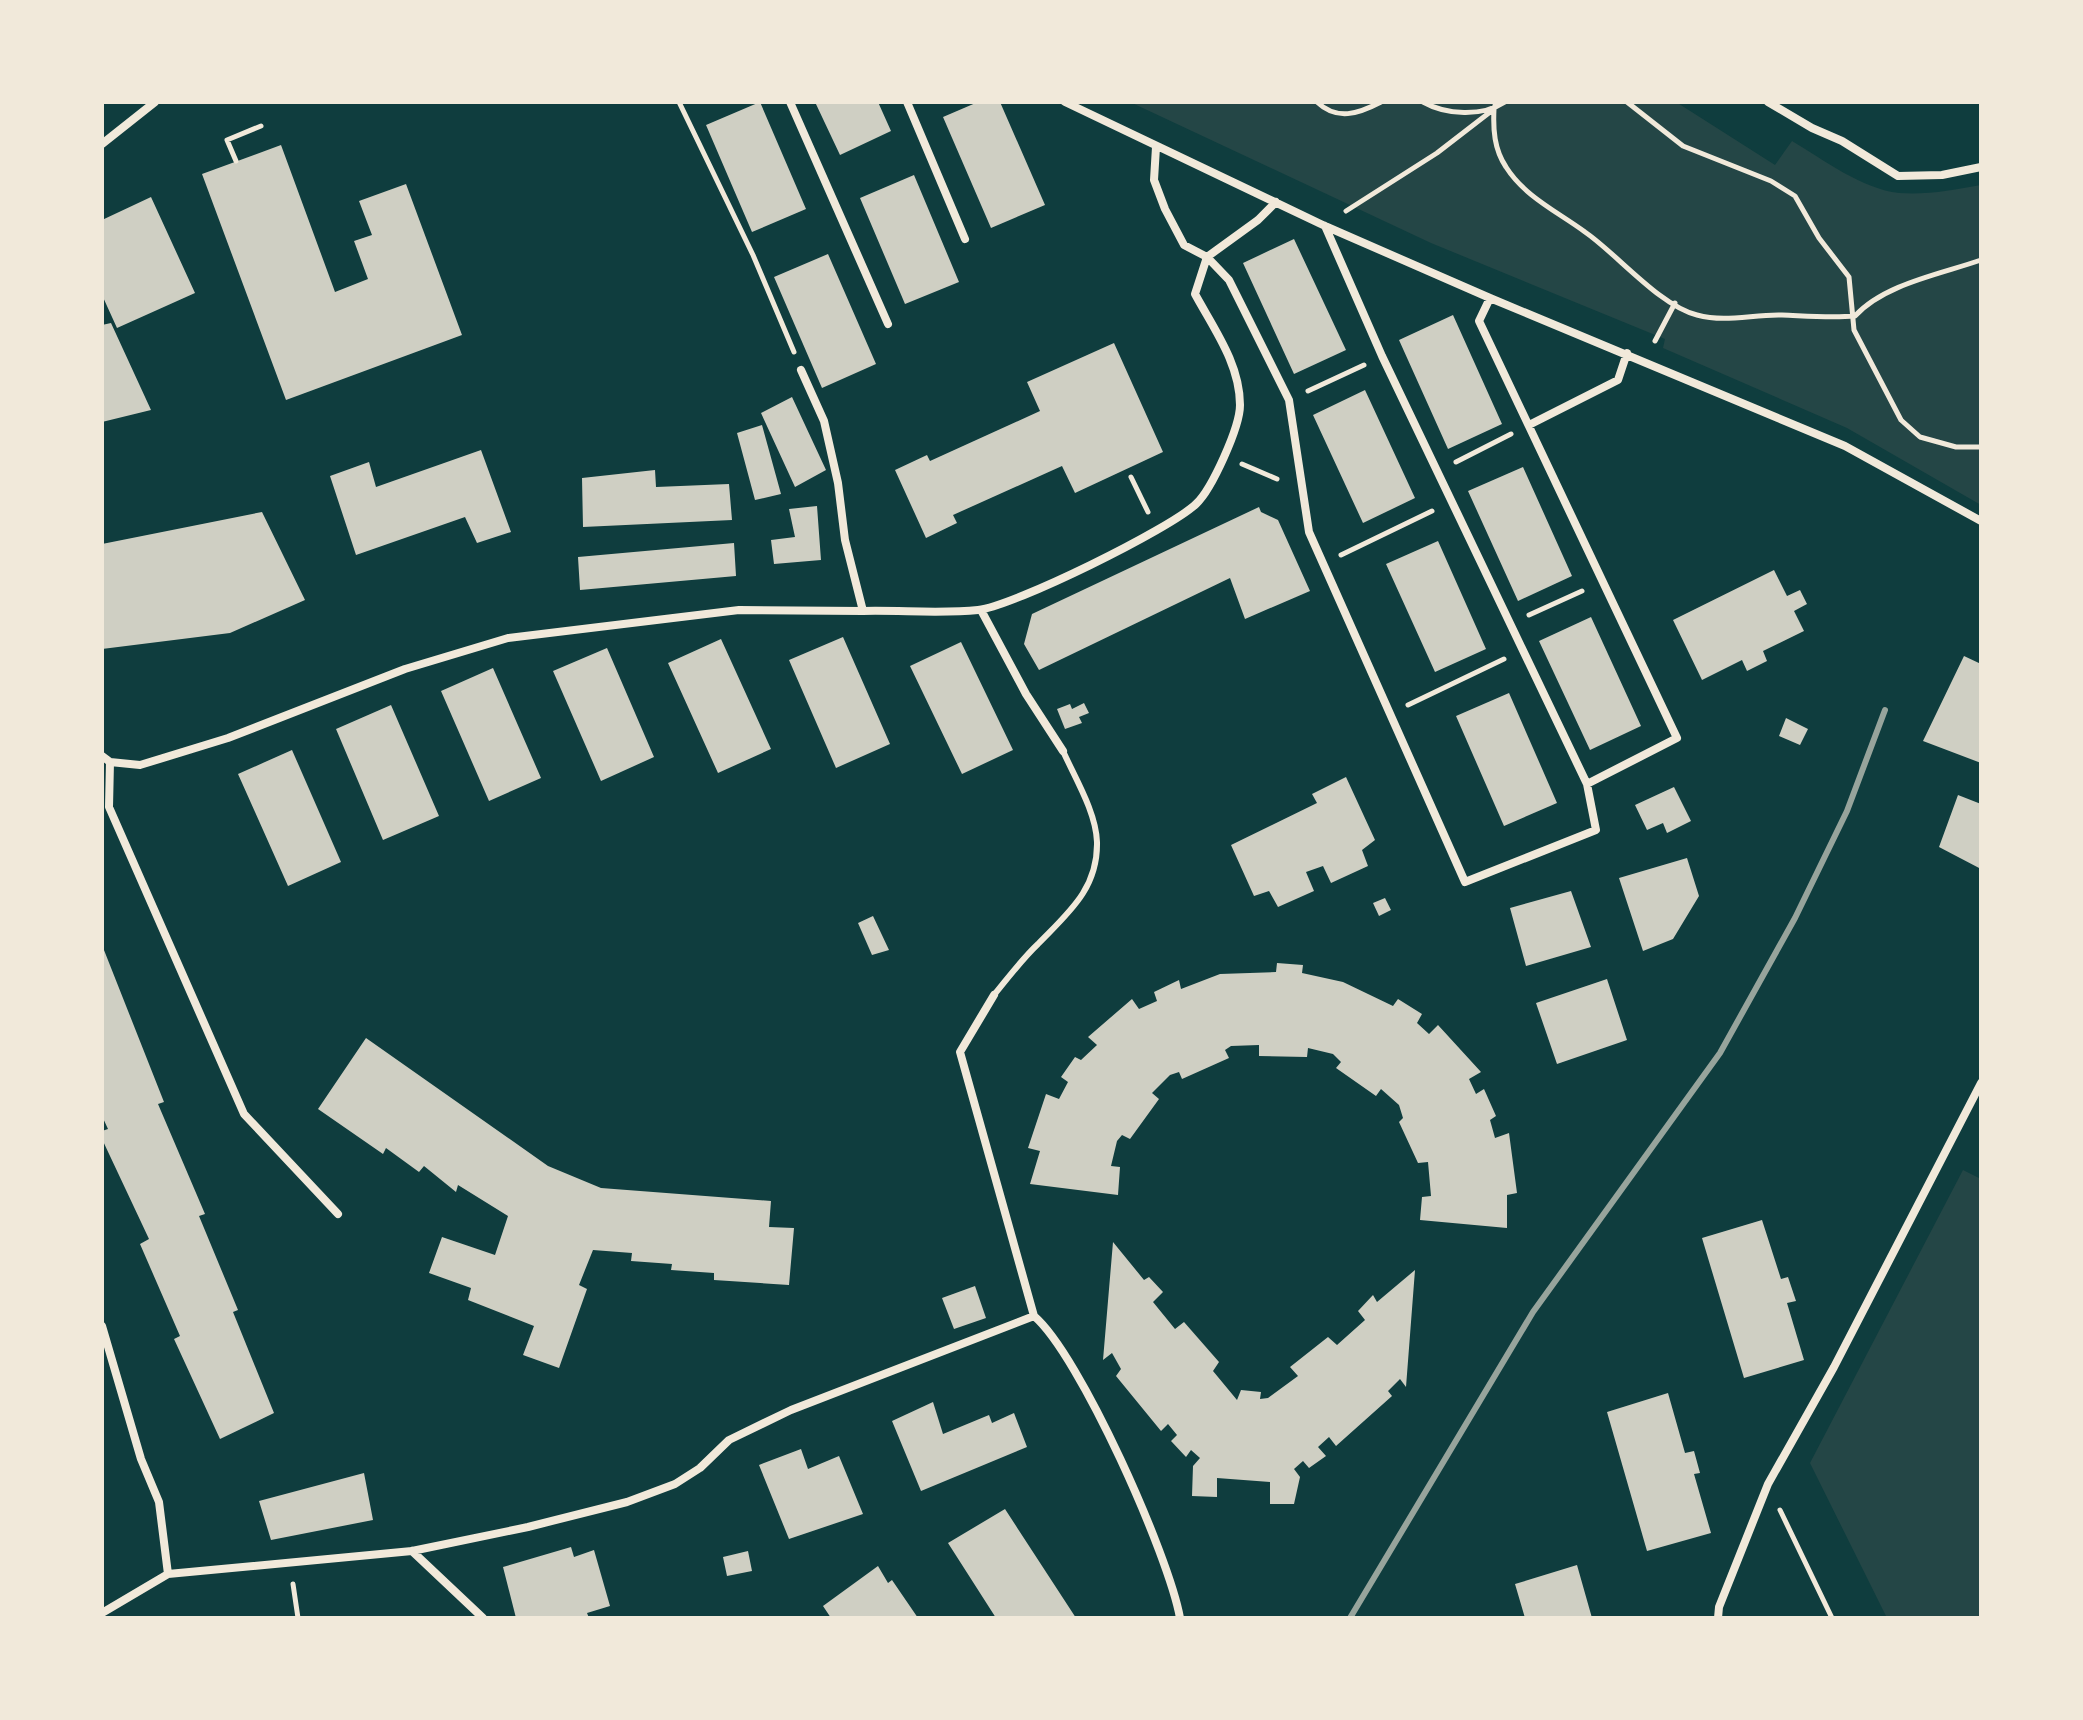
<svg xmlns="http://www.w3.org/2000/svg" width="2083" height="1720" font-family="Arial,sans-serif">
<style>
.green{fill:#244646}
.building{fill:#cfcfc3}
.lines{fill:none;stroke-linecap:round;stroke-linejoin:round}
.path{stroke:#f1e9da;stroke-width:5}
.service{stroke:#f1e9da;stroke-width:6}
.minor{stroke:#f1e9da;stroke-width:8}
.rail{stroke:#97a49c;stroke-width:6}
</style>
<rect width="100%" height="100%" fill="#0f3d3e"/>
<path class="green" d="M1130 102H1676L1775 165 1792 141C1824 160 1862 189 1899 193 1927 195 1954 190 1981 185V505L1847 428 1663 348 1665 339 1431 243Z
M1963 1170 1981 1179V1618H1887L1810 1463Z"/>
<path class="building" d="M760 102 806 209 752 232 706 125Z
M815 102H878L891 131 840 155Z
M978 102H1000L1045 205 991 228 943 117Z
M281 145 335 292 368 279 354 241 372 235 359 201 406 184 462 335 286 400 202 174Z
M914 175 959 282 905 304 860 198Z
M151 197 195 293 117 328 102 295V220Z
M1294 239 1346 350 1294 374 1243 263Z
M828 254 876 364 822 388 774 277Z
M1453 315 1502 424 1448 449 1399 340Z
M111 323 151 410 102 422V325Z
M1114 343 1163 452 1075 493 1062 466 953 515 957 523 926 538 895 470 927 455 930 461 1040 411 1027 382Z
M1365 390 1415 498 1363 523 1313 415Z
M792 397 826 470 795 487 761 413Z
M762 425 781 494 755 500 737 433Z
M481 450 511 532 477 543 465 517 356 555 330 476 369 462 376 487Z
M1523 467 1572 576 1518 601 1468 491Z
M655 470 656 487 729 484 732 520 583 527 582 478Z
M817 506 821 560 774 564 771 540 795 537 789 509Z
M1259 507 1261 512 1278 520 1310 591 1245 619 1230 578 1039 670 1024 644 1032 614Z
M262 512 305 600 230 633 102 649V544Z
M1438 541 1486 649 1435 672 1386 564Z
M734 543 736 576 580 590 578 557Z
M1774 570 1787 596 1800 590 1807 604 1794 611 1804 631 1763 651 1767 661 1747 671 1742 660 1702 680 1673 620Z
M1591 617 1641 726 1590 750 1539 641Z
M843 637 890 744 836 768 789 660Z
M721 639 771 749 718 773 668 663Z
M961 642 1013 750 962 774 910 666Z
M607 648 654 757 601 781 553 671Z
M1964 656 1981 664V763L1923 741Z
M493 668 541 778 489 801 441 691Z
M1509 693 1557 803 1504 826 1456 716Z
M1084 703 1089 713 1079 717 1082 723 1065 729 1057 709 1070 704 1072 709Z
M391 705 439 816 383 840 336 729Z
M1786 718 1808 729 1800 745 1779 736Z
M292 750 341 862 288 886 238 774Z
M1346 777 1375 840 1362 850 1368 866 1331 883 1323 866 1306 872 1314 891 1278 907 1269 891 1254 896 1231 845 1317 803 1312 794Z
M1674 787 1691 821 1667 833 1663 823 1647 830 1635 805Z
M1958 795 1981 804V869L1939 847Z
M1687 858 1699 896 1673 939 1643 951 1619 878Z
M1571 891 1591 947 1526 966 1510 908Z
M1385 898 1391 910 1379 916 1373 903Z
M873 916 889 950 872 955 858 923Z
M102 945 164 1102 158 1104 205 1214 199 1216 238 1310 233 1312 274 1413 220 1439 174 1339 180 1336 140 1244 149 1239 102 1139V1131L108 1129 102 1116Z
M1277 963 1303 965 1302 973 1343 982 1393 1006 1398 999 1422 1014 1417 1023 1429 1034 1438 1025 1481 1072 1469 1079 1476 1094 1484 1089 1496 1116 1490 1120 1495 1138 1509 1133 1517 1193 1507 1195V1228L1420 1220 1422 1197 1431 1196 1428 1162 1418 1163 1399 1122 1403 1118 1399 1105 1381 1089 1376 1096 1336 1068 1341 1062 1333 1054 1308 1048 1307 1057 1259 1056V1045L1231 1046 1225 1050 1229 1058 1182 1079 1179 1072 1170 1075 1152 1093 1159 1099 1130 1139 1122 1135 1117 1141 1111 1166 1120 1167 1118 1195 1030 1184 1040 1151 1028 1148 1046 1094 1059 1099 1068 1082 1061 1077 1075 1057 1081 1060 1097 1045 1088 1037 1132 999 1139 1009 1157 1001 1154 992 1179 980 1181 989 1220 974 1276 972Z
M1607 979 1627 1040 1557 1064 1536 1003Z
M366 1038 548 1166 601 1188 771 1201 769 1227 794 1228 789 1285 714 1280V1273L671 1270 672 1264 631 1261 632 1253 593 1250 579 1285 587 1289 559 1368 523 1355 534 1326 468 1300 471 1288 429 1273 442 1237 495 1255 508 1216 458 1185 456 1192 424 1166 419 1172 386 1148 383 1154 318 1109Z
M1762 1220 1781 1279 1788 1277 1796 1301 1787 1303 1804 1360 1744 1378 1702 1238Z
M1113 1242 1144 1280 1149 1277 1163 1292 1153 1302 1175 1329 1184 1322 1219 1362 1213 1371 1237 1400 1241 1390 1261 1392 1260 1399 1268 1398 1298 1376 1290 1367 1328 1337 1337 1345 1365 1320 1358 1311 1373 1295 1377 1302 1415 1270 1406 1387 1400 1379 1388 1391 1392 1396 1336 1446 1329 1437 1318 1447 1326 1456 1309 1468 1303 1461 1294 1469 1300 1477 1294 1504H1270V1482L1217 1478V1497L1192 1496 1193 1466 1200 1458 1191 1450 1186 1457 1171 1441 1177 1435 1168 1424 1161 1431 1116 1376 1121 1369 1112 1353 1103 1360Z
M975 1286 986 1318 954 1329 942 1298Z
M1668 1393 1685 1453 1694 1451 1700 1473 1694 1474 1711 1533 1647 1551 1607 1412Z
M933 1402 943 1434 989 1415 992 1423 1014 1413 1027 1447 921 1491 892 1421Z
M801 1449 808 1469 839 1456 863 1514 789 1539 759 1465Z
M364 1473 373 1520 271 1540 259 1501Z
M1005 1509 1076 1618H996L948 1543Z
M571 1547 574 1557 594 1550 610 1606 587 1613 589 1618H516L503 1567Z
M748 1551 752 1571 727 1576 723 1557Z
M1577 1565 1592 1618H1525L1515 1584Z
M878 1566 888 1583 892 1580 918 1618H831L823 1606Z"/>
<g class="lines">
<path class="path" d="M679 102 753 255 794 352
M1317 102C1337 121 1358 114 1381 102
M1423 102C1446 115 1482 117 1505 102
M1627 102 1683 146 1771 181 1795 196 1819 238 1849 277 1854 330 1901 420 1920 437 1956 447H1981
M1494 109C1493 129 1494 149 1506 167 1525 197 1558 212 1585 232 1617 254 1660 306 1697 315 1726 323 1753 314 1782 315 1807 316 1830 318 1855 316 1884 284 1941 274 1981 260
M236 161 227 140 261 126
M1346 211 1437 153 1494 109 1496 102
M1655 341 1675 303
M1308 391 1364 365
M1456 462 1511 434
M1242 464 1277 479
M1131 477 1148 512
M1341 555 1432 511
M1529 615 1582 591
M1408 705 1504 659
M1780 1510 1832 1618
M293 1584 298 1618"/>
<path class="service" d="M994 995C1008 978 1022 959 1038 944 1068 913 1098 889 1097 842 1096 812 1075 778 1063 751"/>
<path class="minor" d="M790 102 888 324
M907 102 965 239
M1065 102 1325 226 1490 298 1845 446 1981 521
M1768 102 1812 128 1842 141 1898 176 1942 175 1981 167
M102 144 155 102
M1156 147 1154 180 1165 209 1184 245 1207 257 1258 220 1276 202
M1490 298 1479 321 1677 738 1587 784
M801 370 824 421 838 483 845 540 863 611C901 610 941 614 978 610 1014 606 1170 529 1196 504 1212 489 1240 427 1240 405 1240 364 1214 329 1195 294L1207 257 1229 280 1289 400 1309 532 1465 882 1596 830 1587 784 1382 356 1325 226
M1529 425 1618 380 1627 353
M981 610 1026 694 1063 751
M102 756 110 762 140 765 228 738 405 669 508 638 739 610 863 611
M110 762 109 807 244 1114 338 1214
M994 995 960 1052 1034 1316C1080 1355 1169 1556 1180 1618
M102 1326 141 1459 159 1502 168 1574
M412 1551 483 1618
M102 1613 168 1574 412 1551 528 1527 627 1502 675 1484 700 1468 729 1440 791 1410 1034 1316
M1718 1618 1719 1607 1768 1484 1834 1367 1981 1083"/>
<path class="rail" d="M1350 1618 1533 1312 1720 1053 1795 918 1847 811 1885 710"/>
</g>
<rect width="2083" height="1720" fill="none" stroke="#f1e9da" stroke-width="208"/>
</svg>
